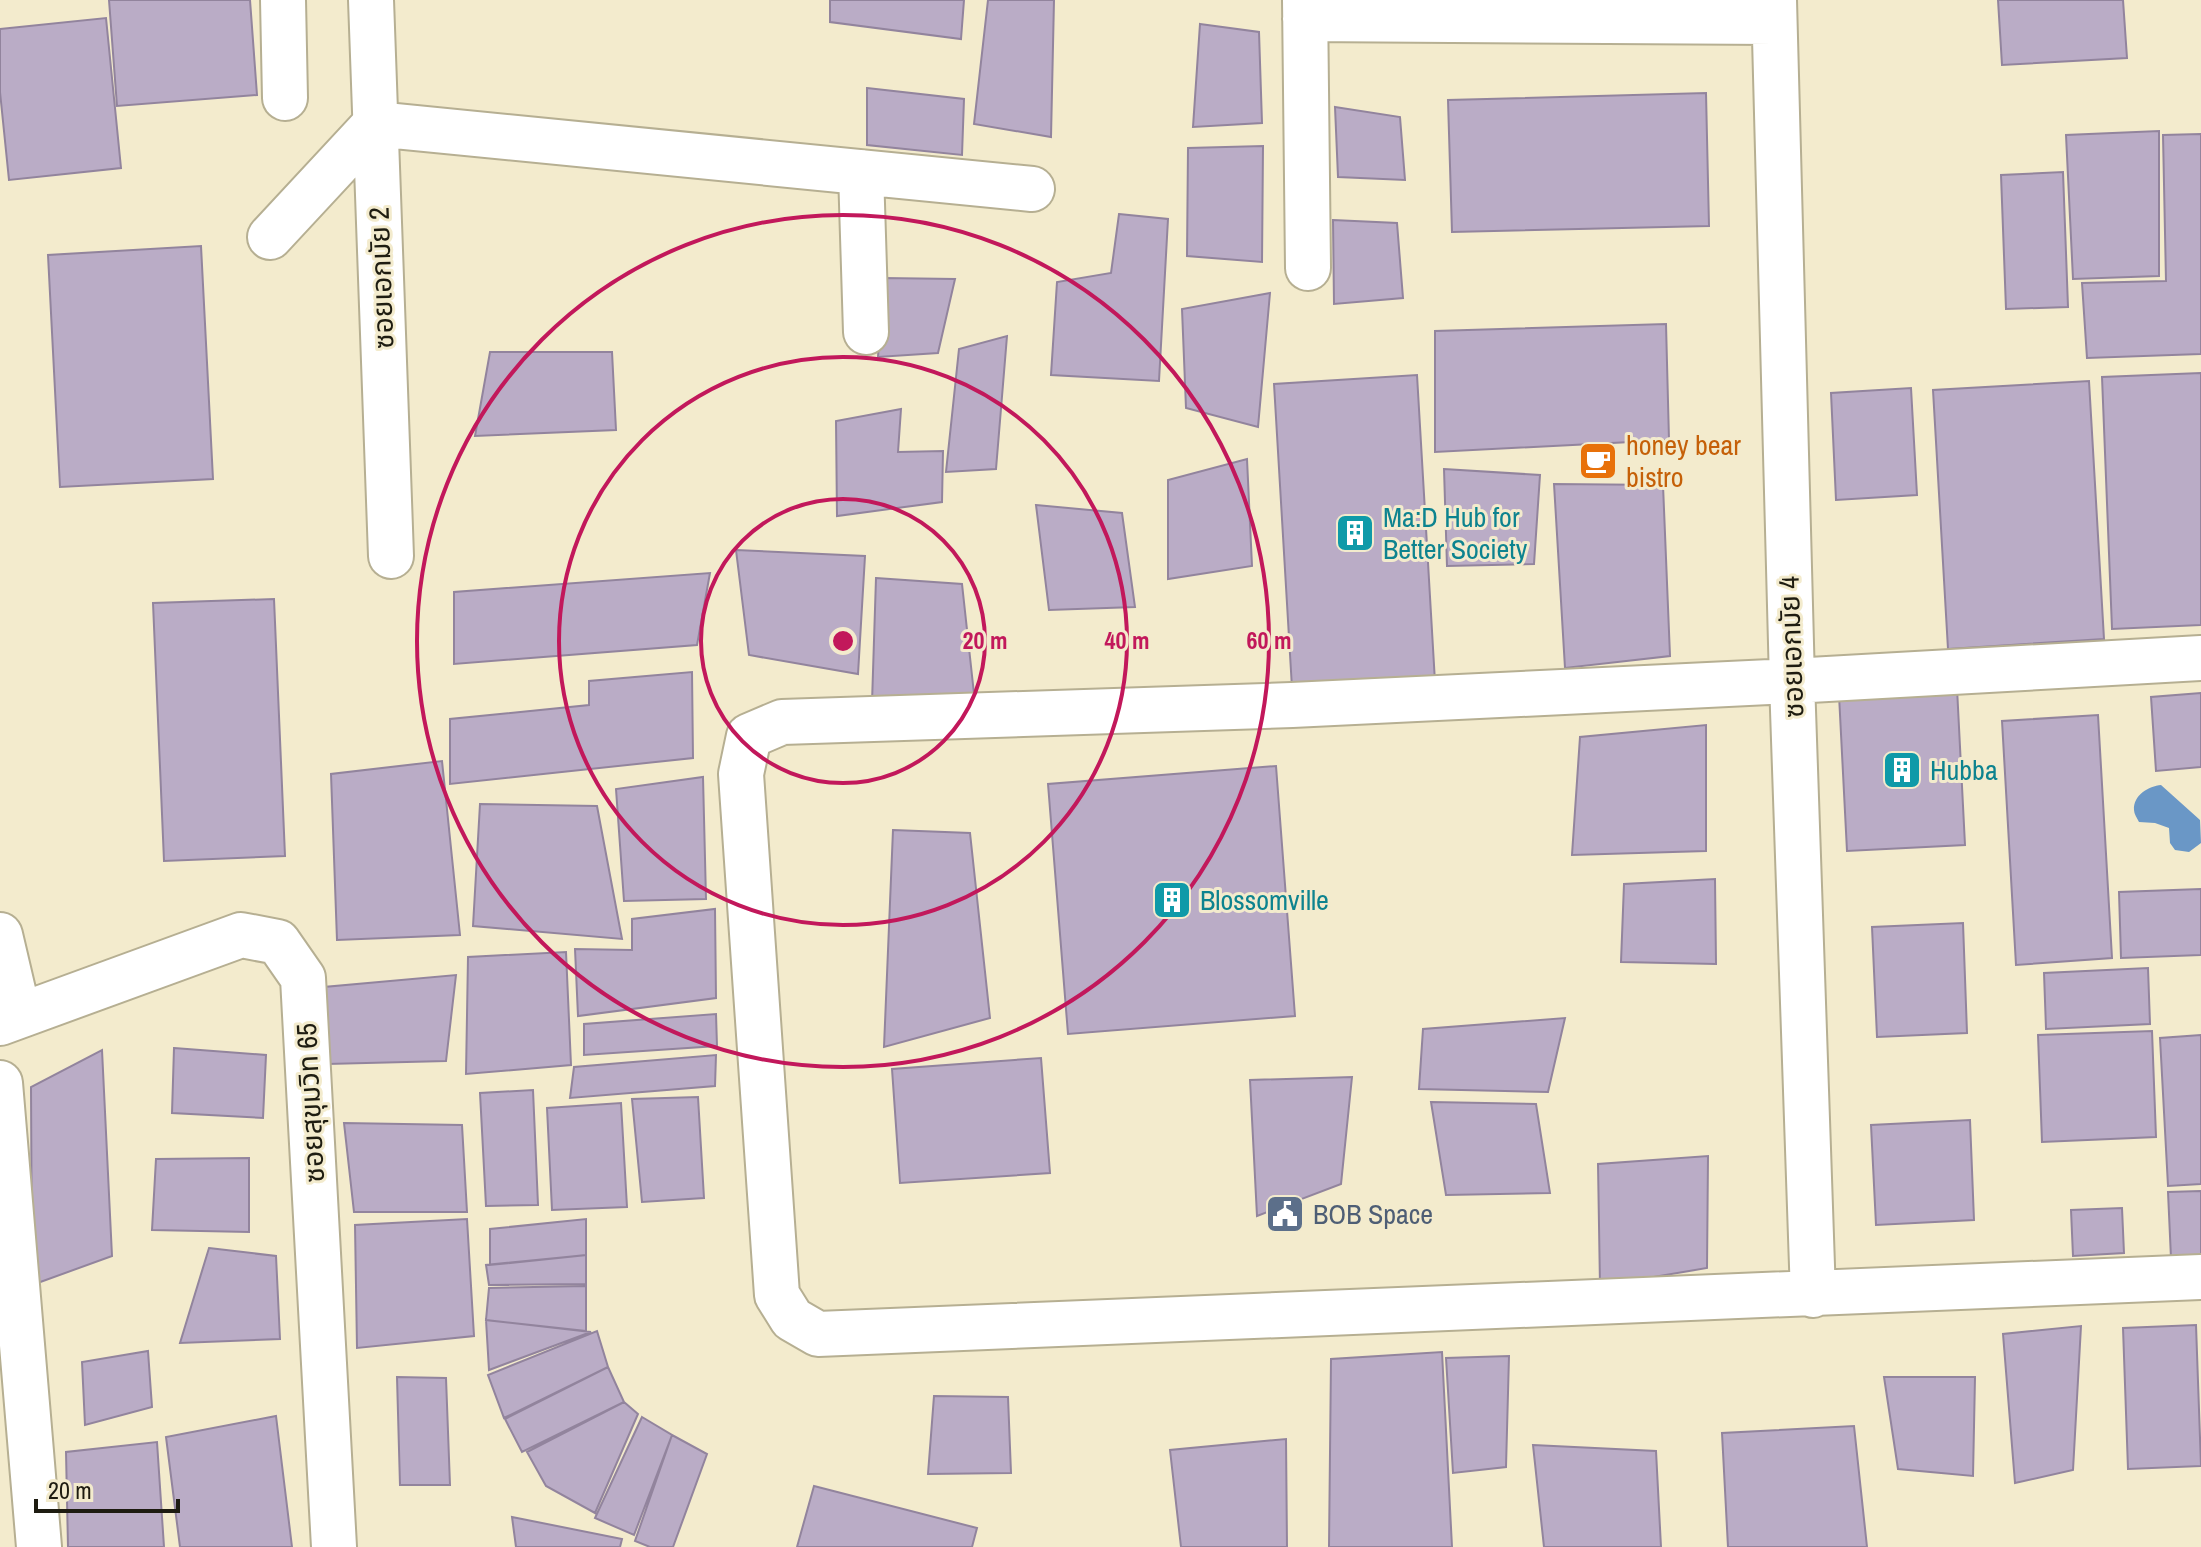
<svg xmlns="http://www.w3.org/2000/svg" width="2201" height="1547" font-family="'Archivo Narrow','Noto Sans Thai',sans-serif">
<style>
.water{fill:#6a97c6}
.building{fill:#baacc6;stroke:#92849d;stroke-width:2}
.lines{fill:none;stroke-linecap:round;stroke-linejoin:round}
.minor-casing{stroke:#b6af92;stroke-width:48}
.minor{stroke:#fff;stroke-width:44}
.ring{fill:none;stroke:#c2185b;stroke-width:4}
.labels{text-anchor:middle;stroke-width:6;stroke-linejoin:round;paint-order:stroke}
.street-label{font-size:28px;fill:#1e1c11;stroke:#f3ebcd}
.food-label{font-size:28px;fill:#c56008;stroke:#f3ebcd;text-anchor:start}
.culture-label{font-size:28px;fill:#0d838f;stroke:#f3ebcd;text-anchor:start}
.service-label{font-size:28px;fill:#4e5e75;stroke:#f3ebcd;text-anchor:start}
.centre{fill:#c2185b;stroke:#f3ebcd;stroke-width:4}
.ring-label{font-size:24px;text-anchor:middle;font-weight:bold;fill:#c2185b;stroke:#f3ebcd;stroke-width:6;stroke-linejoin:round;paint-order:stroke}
</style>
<rect width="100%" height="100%" fill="#f3ebcd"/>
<path class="water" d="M2161 785 2200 820 2201 843 2189 852 2175 850 2170 843 2169 828 2155 823 2139 822C2137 818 2134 814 2134 810 2133 795 2149 786 2161 785Z"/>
<path class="building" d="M109 0H250L257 95 117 106Z
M830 0H964L961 39 830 22Z
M988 0H1054L1051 137 974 124Z
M1998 0H2123L2127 58 2002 65Z
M106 18 121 168 9 180 0 92V29Z
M1200 24 1259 32 1262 123 1193 127Z
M867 88 964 99 962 155 867 145Z
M1706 93 1709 226 1452 232 1448 100Z
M1335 107 1400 117 1405 180 1338 177Z
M2159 131V276L2073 279 2066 135Z
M2201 134V354L2087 358 2082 283 2166 281 2163 135Z
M1263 146 1262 262 1187 256 1188 148Z
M2063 172 2068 307 2006 309 2001 175Z
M1119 214 1168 219 1159 381 1051 375 1057 282 1111 273Z
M1333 220 1397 223 1403 298 1334 304Z
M201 246 213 479 60 487 48 255Z
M883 278 955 279 938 353 878 357Z
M1270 293 1258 427 1186 408 1182 309Z
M1666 324 1669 440 1435 452V331Z
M1007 336 996 469 946 472 959 349Z
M490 352H612L616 430 475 436Z
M2201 373V625L2112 629 2102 377Z
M1417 375 1435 682 1292 688 1274 384Z
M2089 381 2104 639 1948 649 1933 390Z
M1911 388 1917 495 1836 500 1831 393Z
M901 409 898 452 943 451 942 502 837 516 836 421Z
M1247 459 1252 566 1168 579V480Z
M1444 469 1540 475 1534 564 1447 566Z
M1554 484 1663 485 1670 656 1565 668Z
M1036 505 1122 513 1135 607 1049 610Z
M736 550 865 556 858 674 749 655Z
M710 573 697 645 454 664V592Z
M876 578 962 584 975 703H872Z
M274 599 285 856 164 861 153 603Z
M692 672 693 758 450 784V719L589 705V681Z
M1957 688 1965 845 1847 851 1839 695Z
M2201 693V767L2156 771 2151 697Z
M2098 715 2112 958 2016 965 2002 721Z
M1706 725V851L1572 855 1580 737Z
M442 761 460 935 337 940 331 774Z
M1276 766 1295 1016 1068 1034 1048 784Z
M703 777 706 899 624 901 616 789Z
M480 804 597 806 622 939 473 926Z
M893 830 970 833 990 1018 884 1047Z
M1715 879 1716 964 1621 962 1624 884Z
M2201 889V955L2121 958 2119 892Z
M715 909 716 998 578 1016 575 949 632 950V919Z
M1963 923 1967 1033 1877 1037 1872 927Z
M566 952 571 1065 466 1074 468 957Z
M2148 968 2150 1024 2046 1029 2044 973Z
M456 975 446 1061 327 1064 324 987Z
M716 1014 717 1046 584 1055V1024Z
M1565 1018 1548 1092 1419 1089 1423 1029Z
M2152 1031 2156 1137 2042 1142 2038 1035Z
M2201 1035V1184L2168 1186 2160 1038Z
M174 1048 266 1055 263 1118 172 1113Z
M102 1050 112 1256 32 1285 31 1087Z
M716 1055 715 1086 570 1098 574 1067Z
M1041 1058 1050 1173 900 1183 892 1069Z
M1352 1077 1341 1184 1257 1216 1250 1080Z
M533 1090 538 1205 486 1206 480 1093Z
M698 1097 704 1198 642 1202 632 1099Z
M1431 1102 1536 1104 1550 1193 1446 1195Z
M621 1103 627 1207 552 1210 547 1108Z
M1970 1120 1974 1220 1876 1225 1871 1125Z
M344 1123 462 1125 467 1212H354Z
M1708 1156 1707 1268 1600 1286 1598 1164Z
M249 1158V1232L152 1230 156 1159Z
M2201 1191V1257L2171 1258 2168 1192Z
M2122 1208 2124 1253 2073 1256 2071 1210Z
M467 1219 474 1336 357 1348 355 1225Z
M586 1219V1255L490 1265V1229Z
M209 1248 276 1256 280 1339 180 1343Z
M586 1255V1284L489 1285 486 1265Z
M586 1286V1331L486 1320 489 1288Z
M486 1320 591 1332 489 1370Z
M2196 1325 2201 1466 2128 1469 2123 1328Z
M2081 1326 2073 1470 2015 1483 2003 1334Z
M597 1331 608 1367 504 1418 488 1375Z
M148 1351 152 1407 85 1425 82 1362Z
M1442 1352 1452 1547H1329L1331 1359Z
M1509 1356 1506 1467 1453 1473 1446 1358Z
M608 1367 624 1402 522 1452 505 1419Z
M397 1377 446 1378 450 1485H400Z
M1884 1377H1975L1973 1476 1898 1469Z
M934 1396 1008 1397 1011 1473 928 1474Z
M624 1402 638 1414 595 1513 546 1486 527 1452Z
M276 1416 292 1547H180L166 1437Z
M642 1417 672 1435 634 1535 595 1518Z
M1854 1426 1867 1547H1728L1722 1433Z
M672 1435 707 1454 673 1547H650L635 1541Z
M1286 1439 1287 1547H1181L1170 1450Z
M157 1442 164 1547H68L66 1452Z
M1533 1445 1656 1451 1661 1547H1544Z
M814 1486 977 1528 972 1547H797Z
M512 1517 622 1539 620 1547H516Z"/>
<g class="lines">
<g class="minor-casing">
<path id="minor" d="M283 0 285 98
M371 0 391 556
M1305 0 1308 268
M1774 0 1792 681 1813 1295
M1305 19 1774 22
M861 172 866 332
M270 237 375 124 1032 189
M2201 658 1792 681 1292 705 782 722 749 736 741 774 777 1295 792 1319 818 1334 2201 1277
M0 935 19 1016
M0 1023 241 935 278 942 303 978 334 1547
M0 1083 39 1547"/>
</g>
<use href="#minor" class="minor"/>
</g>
<g class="ring">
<circle cx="843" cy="641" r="142"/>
<circle cx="843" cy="641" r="284"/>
<circle cx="843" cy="641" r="426"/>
</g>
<defs>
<g id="cafe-square" transform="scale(2)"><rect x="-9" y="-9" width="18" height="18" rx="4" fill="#e8710a" stroke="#f3ebcd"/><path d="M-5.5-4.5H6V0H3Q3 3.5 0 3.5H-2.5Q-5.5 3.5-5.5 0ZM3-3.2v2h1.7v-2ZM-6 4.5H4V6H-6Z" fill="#fff"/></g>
<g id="building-square" transform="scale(2)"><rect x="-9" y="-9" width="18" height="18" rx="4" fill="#0f9aa8" stroke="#f3ebcd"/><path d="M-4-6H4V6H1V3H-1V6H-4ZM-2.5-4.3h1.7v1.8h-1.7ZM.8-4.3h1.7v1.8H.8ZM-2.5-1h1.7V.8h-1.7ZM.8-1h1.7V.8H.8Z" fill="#fff"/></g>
<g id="civic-square" transform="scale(2)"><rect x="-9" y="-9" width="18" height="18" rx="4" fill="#5c6f8a" stroke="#f3ebcd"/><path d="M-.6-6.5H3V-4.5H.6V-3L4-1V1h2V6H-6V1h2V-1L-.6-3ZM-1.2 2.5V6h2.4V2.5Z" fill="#fff"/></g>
</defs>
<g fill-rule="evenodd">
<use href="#cafe-square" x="1598" y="461"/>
<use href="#building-square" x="1355" y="533"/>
<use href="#building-square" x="1902" y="770"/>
<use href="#building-square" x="1172" y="900"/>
<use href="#civic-square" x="1285" y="1214"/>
</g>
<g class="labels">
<g class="street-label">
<text transform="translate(381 278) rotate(-92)" y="10">ซอยเอกมัย 2</text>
<text transform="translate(1791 647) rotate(-92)" y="10">ซอยเอกมัย 4</text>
<text transform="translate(310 1103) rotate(-93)" y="10">ซอยสุขุมวิท 65</text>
</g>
<g class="food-label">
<text x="1626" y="455">honey bear<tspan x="1626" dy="32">bistro</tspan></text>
</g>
<g class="culture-label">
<text x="1383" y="527">Ma:D Hub for<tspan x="1383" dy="32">Better Society</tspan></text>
<text x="1930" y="780">Hubba</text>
<text x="1200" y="910">Blossomville</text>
</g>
<g class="service-label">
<text x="1313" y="1224">BOB Space</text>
</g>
</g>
<circle cx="843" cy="641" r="12" class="centre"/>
<g class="ring-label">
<text x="985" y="649">20 m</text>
<text x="1127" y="649">40 m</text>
<text x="1269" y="649">60 m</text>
</g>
<path d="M36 1499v12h142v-12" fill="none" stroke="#1e1c11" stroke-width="4"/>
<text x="48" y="1499" font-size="24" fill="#1e1c11" stroke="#f3ebcd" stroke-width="6" paint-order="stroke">20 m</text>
</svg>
